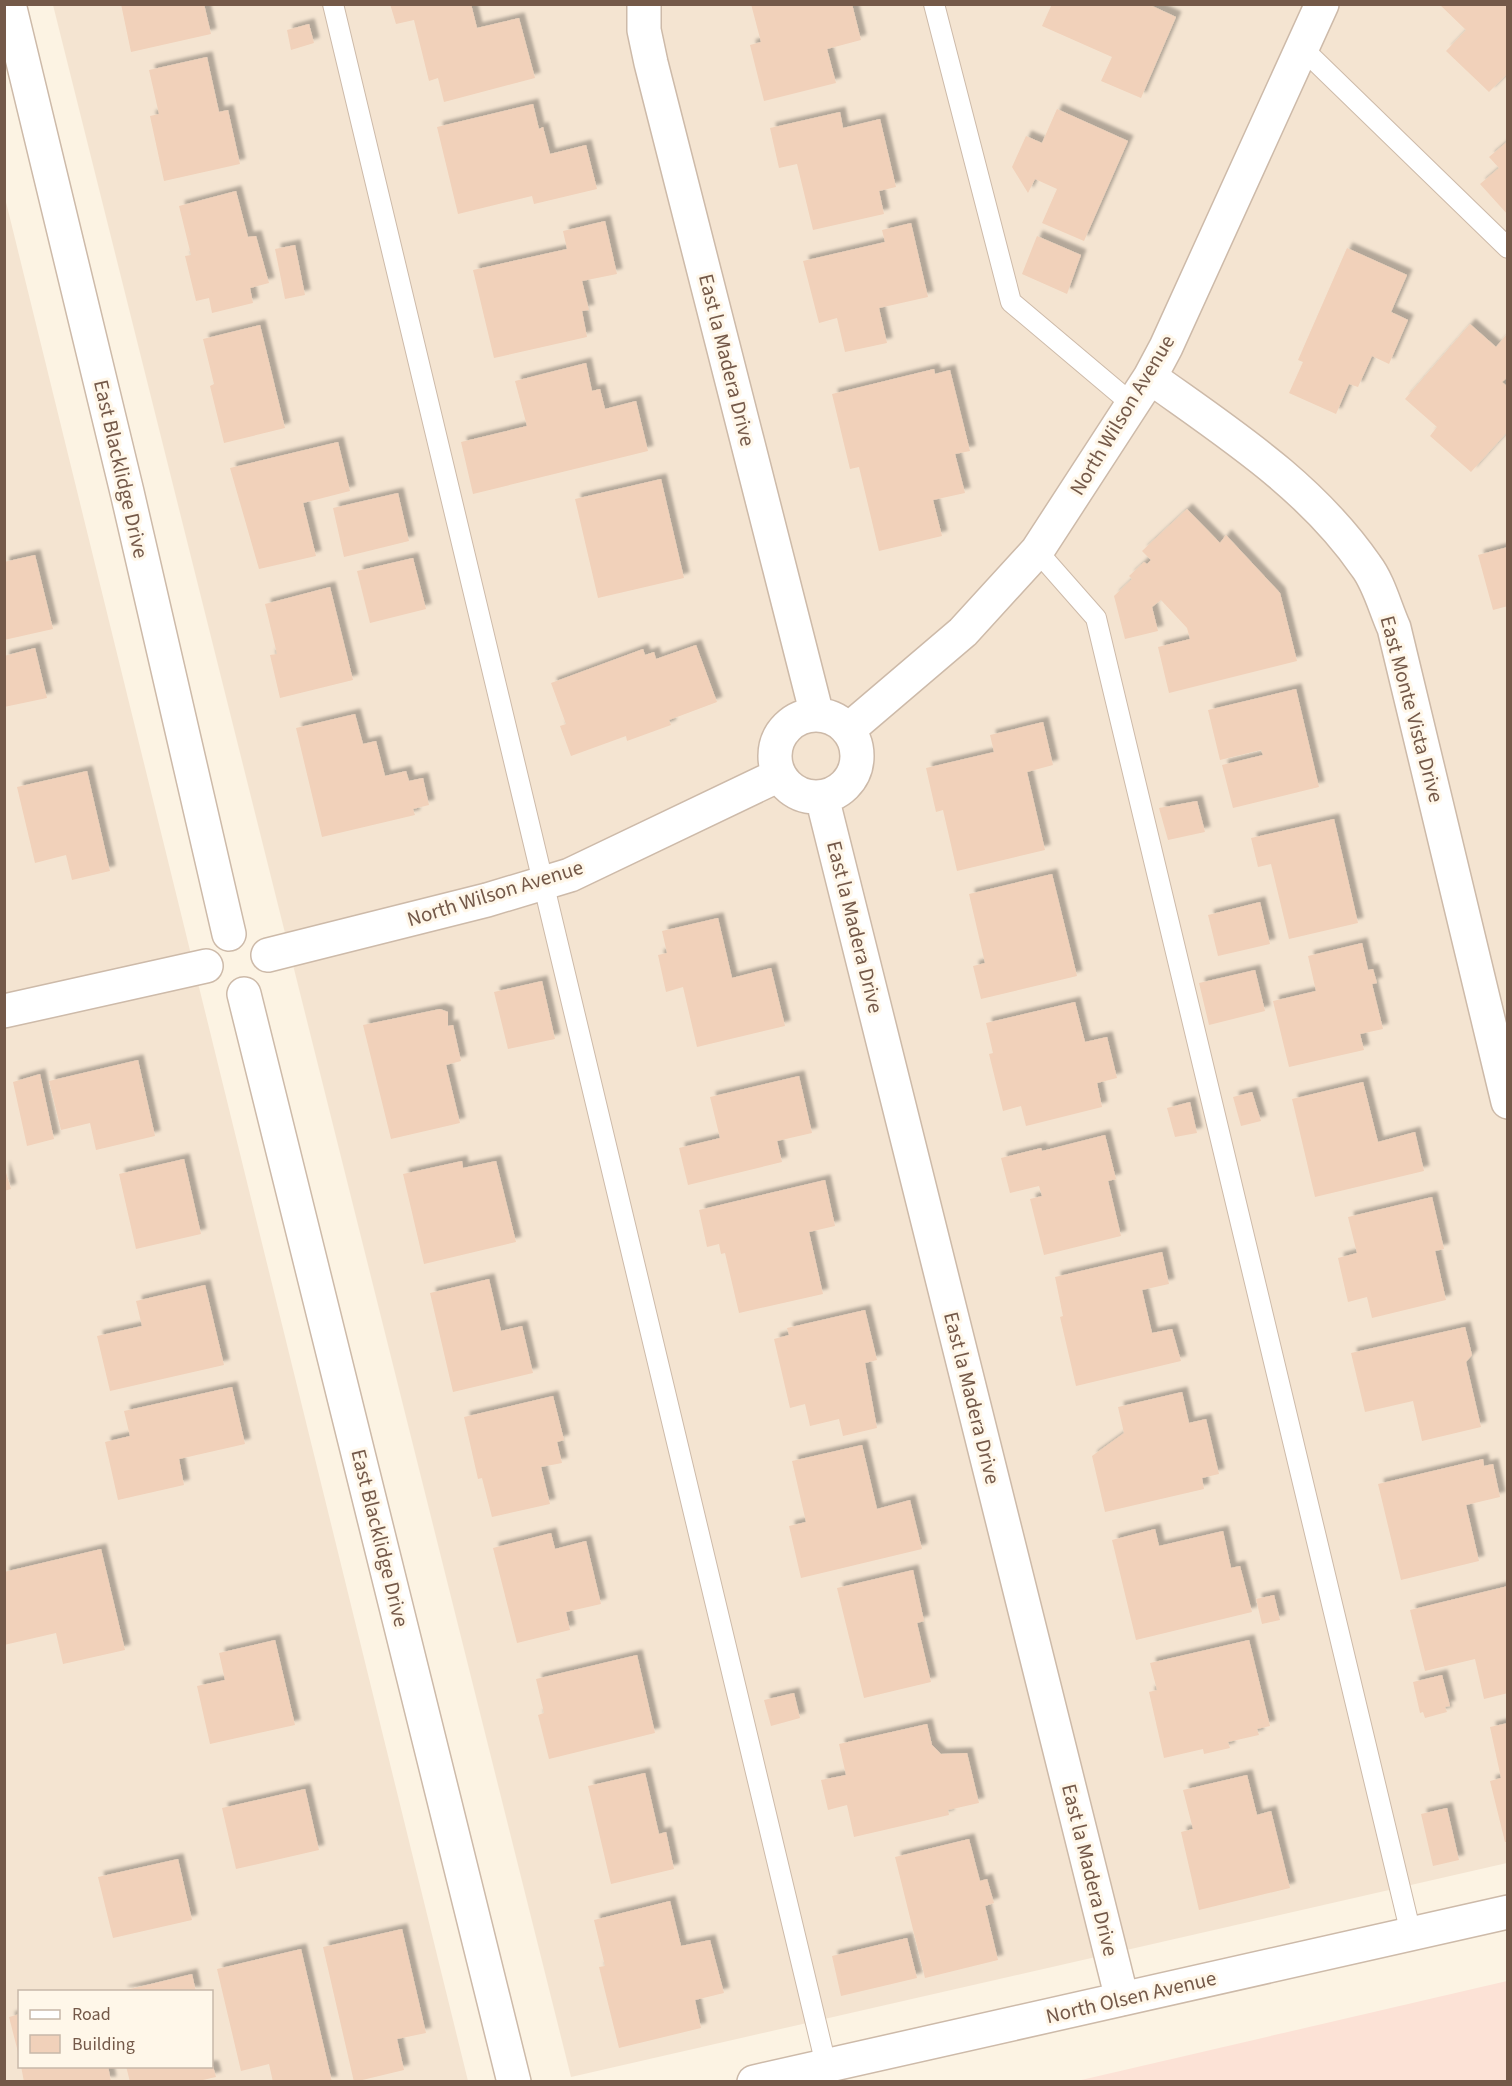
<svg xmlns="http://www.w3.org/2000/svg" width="1512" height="2086" font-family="'Source Sans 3',sans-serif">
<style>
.residential{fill:#f4e4d1;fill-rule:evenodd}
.commercial{fill:#fce2d6}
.building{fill:#f1d1ba;filter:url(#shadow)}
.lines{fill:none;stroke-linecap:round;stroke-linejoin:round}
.lane-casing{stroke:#cdbaa9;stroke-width:22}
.street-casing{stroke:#cdbaa9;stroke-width:36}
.lane{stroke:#fff;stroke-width:20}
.street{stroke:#fff;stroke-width:33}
.labels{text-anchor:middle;stroke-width:6;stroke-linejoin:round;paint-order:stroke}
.street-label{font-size:21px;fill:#745949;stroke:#fff7e9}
</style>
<defs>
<filter id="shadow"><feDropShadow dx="5.5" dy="-5.5" stdDeviation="1.5" flood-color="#0004"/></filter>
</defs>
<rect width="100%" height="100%" fill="#fcf3e3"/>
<path class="residential" d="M53 5H1507V1863L571 2077Z
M5 198 468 2081H5ZM20 1992H212V2066H20Z"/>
<path class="commercial" d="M1507 1981V2081H1077Z"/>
<path class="building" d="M121 4H204L211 34 131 52Z
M390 4H471L477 28 519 18 535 78 444 102 438 78 429 81 414 20 396 24Z
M751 4H852L861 40 827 49 836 83 764 101 750 45 761 42Z
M1052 4H1148L1176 17 1141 98 1101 81 1112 57 1042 26Z
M1439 4H1508V73L1489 92 1446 51 1466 30Z
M309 24 314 43 291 50 287 30Z
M207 57 219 112 228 110 240 164 164 181 150 116 159 114 149 70Z
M533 104 539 129 543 127 550 154 586 145 597 189 534 204 532 196 458 214 437 127Z
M1057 109 1128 141 1084 241 1042 223 1057 189 1035 179 1028 193 1012 167 1026 136 1042 143Z
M840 112 843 128 880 119 896 187 879 191 884 214 813 230 797 164 779 168 770 128Z
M1508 141V215L1480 184 1499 168 1489 157Z
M236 191 248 237 256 236 269 283 250 288 253 303 212 313 209 298 196 301 185 256 191 255 179 206Z
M605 221 617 274 582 281 589 310 582 311 587 337 494 358 473 270 567 249 563 231Z
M911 223 928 297 879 308 887 343 845 352 837 318 819 323 803 261 885 242 882 230Z
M1037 236 1081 255 1067 294 1022 274Z
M295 245 305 295 285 299 275 249Z
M1347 248 1407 275 1391 312 1408 320 1389 364 1372 356 1358 387 1349 384 1336 414 1289 393 1303 362 1298 360Z
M1470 324 1496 347 1508 333V377L1502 382 1508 387V431L1471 472 1430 436 1437 427 1405 399Z
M260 325 285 428 224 443 210 386 214 384 203 339Z
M586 363 592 391 600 389 605 409 636 401 648 451 473 494 461 442 527 426 515 381Z
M934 369 935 374 950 370 970 451 955 454 965 493 933 500 942 536 879 551 859 467 850 469 832 394Z
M338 442 350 491 303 503 316 556 259 569 230 468Z
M661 479 684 578 598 598 575 499Z
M398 493 409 541 344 557 333 508Z
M1187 509 1220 543 1226 535 1280 593 1297 661 1169 693 1158 647 1190 639 1187 628 1161 600 1152 607 1158 631 1125 639 1114 596 1132 579 1129 576 1144 562 1147 564 1151 560 1142 551Z
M1508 547V606L1493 610 1478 555Z
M35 555 53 629 4 640V562Z
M413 558 426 609 370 623 357 571Z
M330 587 353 680 280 698 270 655 277 654 265 604Z
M696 645 717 702 669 720 671 725 627 741 626 736 571 756 560 726 566 724 551 683 643 649 645 655 654 652 656 659Z
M35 648 47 698 4 707V656Z
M1296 689 1319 787 1233 808 1222 765 1263 755 1261 750 1220 760 1208 710Z
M355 714 363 744 376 741 385 776 406 771 409 781 423 778 429 805 413 809 415 815 322 837 296 728Z
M1043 722 1053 765 1027 772 1045 850 957 871 943 810 936 812 926 768 994 752 990 735Z
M87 771 110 871 72 880 66 855 35 863 17 787Z
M1197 801 1205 832 1168 840 1159 808Z
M1334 819 1358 923 1289 939 1271 864 1258 867 1251 838Z
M1052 874 1077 976 981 999 973 966 985 963 969 894Z
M1260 902 1270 944 1218 956 1208 915Z
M718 918 732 978 771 968 785 1026 697 1047 683 987 666 992 658 955 667 953 662 931Z
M1362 943 1368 970 1373 969 1377 983 1372 984 1383 1029 1360 1034 1364 1050 1289 1067 1273 1001 1316 991 1308 956Z
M1255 970 1265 1011 1209 1025 1199 983Z
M542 981 555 1039 508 1049 494 992Z
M1075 1002 1085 1042 1107 1037 1117 1078 1097 1083 1102 1107 1026 1126 1021 1106 1003 1111 989 1054 993 1053 986 1023Z
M440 1009 448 1012V1026L453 1025 461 1061 446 1065 460 1123 391 1139 363 1025Z
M138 1060 155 1136 96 1150 90 1123 61 1130 49 1081Z
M40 1074 54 1139 27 1146 13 1082Z
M799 1076 812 1133 777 1141 782 1162 688 1185 679 1148 720 1138 710 1097Z
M1363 1082 1378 1142 1415 1132 1424 1171 1315 1197 1292 1099Z
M1252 1092 1261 1121 1241 1126 1233 1097Z
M1190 1102 1197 1133 1175 1137 1167 1108Z
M1105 1135 1116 1179 1108 1181 1121 1236 1044 1255 1030 1199 1042 1196 1039 1186 1010 1193 1001 1158 1041 1148 1042 1151Z
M184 1159 201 1234 136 1249 119 1174Z
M462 1161 463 1168 496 1161 516 1242 424 1264 403 1174Z
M4 1166 11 1189 4 1191Z
M825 1180 835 1226 809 1232 823 1294 739 1313 725 1253 721 1254 719 1244 707 1247 699 1210Z
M1432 1197 1444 1249 1435 1251 1446 1300 1372 1318 1367 1297 1348 1302 1338 1258 1357 1253 1348 1217Z
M1162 1252 1169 1284 1142 1290 1152 1333 1172 1329 1181 1361 1076 1386 1060 1317 1063 1316 1055 1277Z
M489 1279 501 1331 522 1326 533 1373 453 1392 430 1293Z
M205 1285 224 1365 110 1391 97 1336 142 1326 136 1301Z
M865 1310 877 1360 865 1363 877 1428 843 1436 839 1419 810 1426 805 1404 790 1408 774 1339 789 1335 787 1328Z
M1465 1327 1472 1355 1466 1362 1481 1427 1422 1441 1413 1401 1365 1412 1351 1353Z
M232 1387 245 1444 179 1459 184 1485 118 1500 105 1442 130 1436 124 1411Z
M1182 1392 1189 1423 1206 1419 1219 1474 1202 1478 1204 1489 1105 1512 1092 1456 1124 1433 1118 1407Z
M553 1396 564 1440 557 1442 562 1463 541 1467 550 1504 492 1517 482 1478 478 1479 464 1417Z
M862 1445 877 1509 910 1500 922 1549 801 1578 789 1526 806 1522 792 1461Z
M1483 1459 1484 1466 1493 1464 1500 1497 1466 1505 1479 1561 1401 1580 1378 1484Z
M1155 1529 1159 1546 1223 1531 1231 1568 1240 1566 1252 1612 1136 1640 1112 1540Z
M551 1533 555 1549 586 1541 601 1604 566 1612 570 1630 517 1643 493 1548Z
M101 1549 125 1650 63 1664 56 1633 4 1645V1572Z
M913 1570 924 1621 917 1623 931 1682 864 1698 837 1588Z
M1508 1586V1693L1484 1699 1475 1659 1425 1671 1410 1610Z
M1274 1595 1280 1620 1262 1624 1256 1599Z
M275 1640 295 1725 210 1744 197 1686 225 1680 219 1653Z
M1249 1640 1270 1726 1257 1729 1259 1735 1228 1742 1230 1748 1204 1754 1203 1749 1164 1758 1149 1692 1157 1690 1150 1663Z
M637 1655 655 1733 549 1759 538 1715 544 1713 536 1679Z
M1442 1675 1450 1706 1445 1707 1447 1712 1425 1718 1423 1712 1420 1713 1413 1682Z
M794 1693 800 1718 771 1726 764 1700Z
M1508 1723V1842H1505L1490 1781 1501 1778 1490 1727Z
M927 1724 932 1745 941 1754 967 1753 979 1803 948 1810 949 1815 854 1837 847 1805 828 1810 821 1780 846 1775 839 1744Z
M645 1773 659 1834 666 1832 674 1869 611 1884 588 1786Z
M1247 1775 1257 1815 1271 1811 1290 1888 1199 1910 1181 1832 1193 1829 1183 1790Z
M305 1789 319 1850 236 1869 222 1808Z
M1447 1808 1459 1860 1433 1866 1421 1814Z
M969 1839 980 1881 987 1879 994 1903 985 1906 998 1960 925 1978 895 1857Z
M178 1859 192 1920 113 1938 98 1877Z
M670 1901 681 1946 710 1940 724 1993 695 2000 701 2028 619 2048 599 1967 605 1966 594 1920Z
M402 1929 426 2033 397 2039 404 2070 354 2082 323 1947Z
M907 1938 917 1978 841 1996 832 1956Z
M301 1949 332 2082H273L269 2064 241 2071 217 1969Z
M192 1974 196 1992H122V1991Z
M20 2014V2056H19L9 2017Z
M21 2066H108L111 2082H24Z
M126 2066H213L216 2077 194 2082H130Z"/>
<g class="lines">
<g class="lane-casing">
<path id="lane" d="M333 4 826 2065
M934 4 1011 302 1132 404
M1303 49 1508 248
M1037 551 1096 618 1411 1934"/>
</g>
<g class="street-casing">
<path id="street" d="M9 4 127 492 229 934
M644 4V30L651 63 817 715
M1150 377C1228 433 1310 485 1366 566 1379 583 1385 608 1394 628L1508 1102
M775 756a41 41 0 1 1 82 0a41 41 0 1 1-82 0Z
M848 730 963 632 1037 551 1150 377 1166 347 1322 4
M822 797 1122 1999
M268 955 487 900 570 875 779 775
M244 994 514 2082
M4 1011 206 966
M754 2082 1508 1912"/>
</g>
<use href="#lane" class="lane"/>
<use href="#street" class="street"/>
</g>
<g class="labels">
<g class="street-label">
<text transform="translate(727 360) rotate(76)" y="7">East la Madera Drive</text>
<text transform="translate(1122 415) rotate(-59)" y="7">North Wilson Avenue</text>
<text transform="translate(121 469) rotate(77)" y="7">East Blacklidge Drive</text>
<text transform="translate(1412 709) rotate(75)" y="7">East Monte Vista Drive</text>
<text transform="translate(495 893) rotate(-17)" y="7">North Wilson Avenue</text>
<text transform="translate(855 927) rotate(76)" y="7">East la Madera Drive</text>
<text transform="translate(972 1398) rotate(76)" y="7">East la Madera Drive</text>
<text transform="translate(380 1538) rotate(76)" y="7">East Blacklidge Drive</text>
<text transform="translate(1090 1870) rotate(76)" y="7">East la Madera Drive</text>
<text transform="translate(1131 1997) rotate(-13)" y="7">North Olsen Avenue</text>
</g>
</g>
<rect width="1512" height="2086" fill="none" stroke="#745949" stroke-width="12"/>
<rect x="18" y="1990" width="195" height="78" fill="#fff7e9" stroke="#c7b8a9" stroke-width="1.5"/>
<rect x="30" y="2010" width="30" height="9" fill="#ffffff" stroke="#c7b8a9" stroke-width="1.5"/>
<text x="72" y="2020" font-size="18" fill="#745949">Road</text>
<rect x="30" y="2035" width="30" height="18" fill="#f1d1ba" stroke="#c7b8a9" stroke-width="1.5"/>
<text x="72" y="2050" font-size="18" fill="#745949">Building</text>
</svg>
